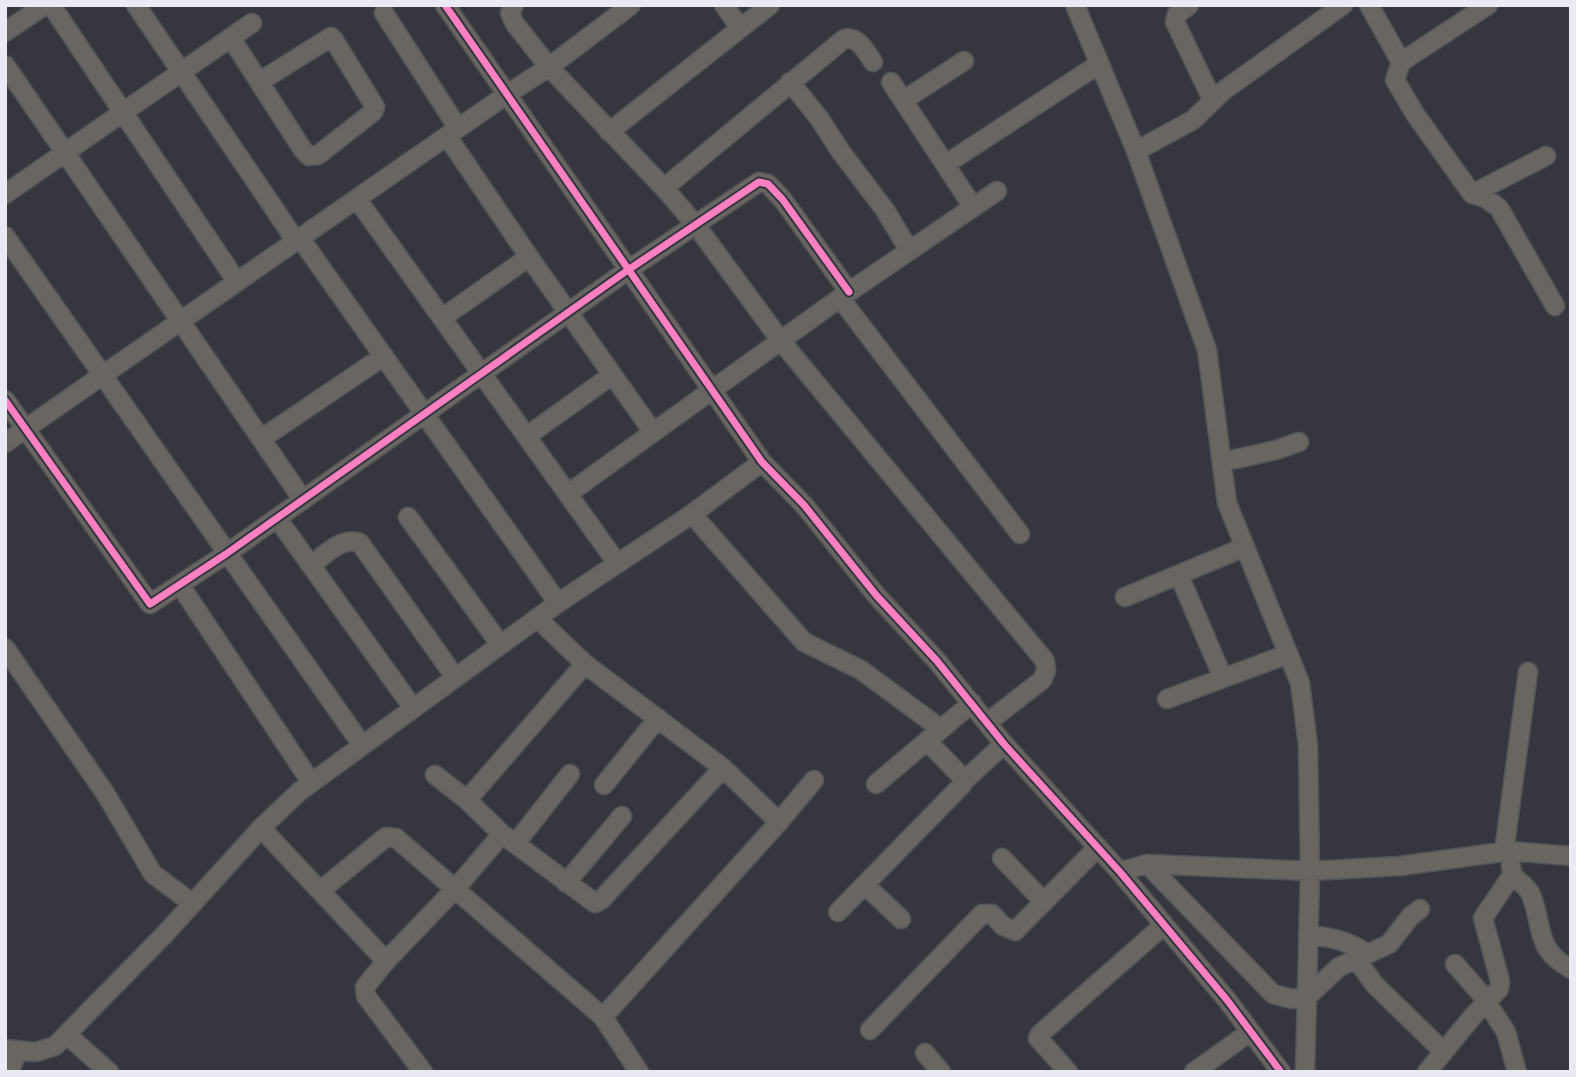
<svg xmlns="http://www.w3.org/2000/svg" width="1576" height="1077" font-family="Cabin,sans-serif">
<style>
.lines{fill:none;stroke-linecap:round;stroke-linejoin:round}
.minor-casing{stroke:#53545a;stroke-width:21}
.minor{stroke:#696561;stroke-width:18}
.cycleway-casing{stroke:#333442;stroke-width:11}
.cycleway{stroke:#ff80c0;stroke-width:7}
</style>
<rect width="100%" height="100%" fill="#36373e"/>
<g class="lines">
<g class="minor-casing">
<path id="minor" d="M51 5 237 282
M136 5 296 241
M445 5 762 462 804 505 876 595 937 661 1004 744 1120 872 1227 1000 1281 1072
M514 5 510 13 515 24 549 67 664 188 695 224 781 341 1045 661 1046 671 1042 680 988 722
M724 5 740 28
M1075 5 1136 151 1207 350 1227 503 1300 683 1308 745 1310 871 1305 1072
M1189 5 1177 14 1175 22 1213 101
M1369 5 1401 62 1395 80 1415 114 1472 194 1485 198 1499 208 1555 306
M384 13 458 128
M5 32 45 5
M231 38 303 150 309 156 318 155 373 112 375 107 334 40 331 37 259 82
M1401 62 1488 5
M5 65 303 500
M790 82 819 118 841 152 885 210 909 250
M891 82 973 207
M904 100 964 61
M609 132 770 5
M447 136 529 257 653 432
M1136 151 1193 120 1223 91 1343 5
M946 164 1099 64
M664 188 844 39C859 36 866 52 873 62
M5 194 252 23
M1472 194 1546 156
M357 199 617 563
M5 236 362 745
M300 238 558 603
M840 298 1020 534
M442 318 529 257
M5 400 150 604 226 554 628 270 759 182 768 184 783 200 849 292
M527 436 612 375
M261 439 384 356
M5 443 506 95 549 67 631 5
M1222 462 1276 450 1299 442
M569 493 840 298 997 191
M692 514 804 642 861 670 941 729
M408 517 500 644
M277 518 413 708
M312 565C325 554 343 536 360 543L455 677
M1179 575 1223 678
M180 585 311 782
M1125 597 1245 547
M537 618 585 664 723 768 779 822
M5 648 105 793 153 874 192 903
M1167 699 1288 654
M435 775 467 800 502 834 595 903 601 900 723 768
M964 781 1004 744
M876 784 972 703
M604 785 658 718
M467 800 585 664
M261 828 386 961
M515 844 570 774
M1504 852 1528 672
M1002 858 1044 902
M1147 864 1273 994 1292 999 1307 997 1339 967 1389 944 1410 917 1420 909
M1511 865 1512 875C1518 881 1528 887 1531 895 1544 927 1534 949 1571 969
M1120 872 1147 864 1310 871 1400 866 1509 851 1571 856
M566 883 622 816
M865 885 901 919
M320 891 386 837 396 838 603 1017 639 1072
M838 912 962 785V777L927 741
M1308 935C1330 937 1350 941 1367 954
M1356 959 1375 985 1444 1052
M1455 964 1482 995 1506 1032 1517 1072
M603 1017 779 822 814 780
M870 1030 982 914H992L1003 926 1015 931 1098 847
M67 1035 109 1072
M5 1049 36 1052 55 1046 165 934 261 828 300 791 558 603 692 514 762 462
M925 1053 941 1072
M9 1072 18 1051
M423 1072 366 996 365 987 386 961 456 888 502 834
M1068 1072 1038 1038 1040 1034 1164 925
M1194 1072 1250 1032
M1427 1072 1473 1016 1499 989 1500 981 1483 918 1512 875"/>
</g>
<use href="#minor" class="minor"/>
<g class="cycleway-casing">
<path id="cycleway" d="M445 5 762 462 804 505 876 595 937 661 1004 744 1120 872 1227 1000 1281 1072
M5 400 150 604 226 554 628 270 759 182 768 184 783 200 849 292"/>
</g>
<use href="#cycleway" class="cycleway"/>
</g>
<rect width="1576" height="1077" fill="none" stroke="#e9eaf3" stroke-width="14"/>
</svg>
